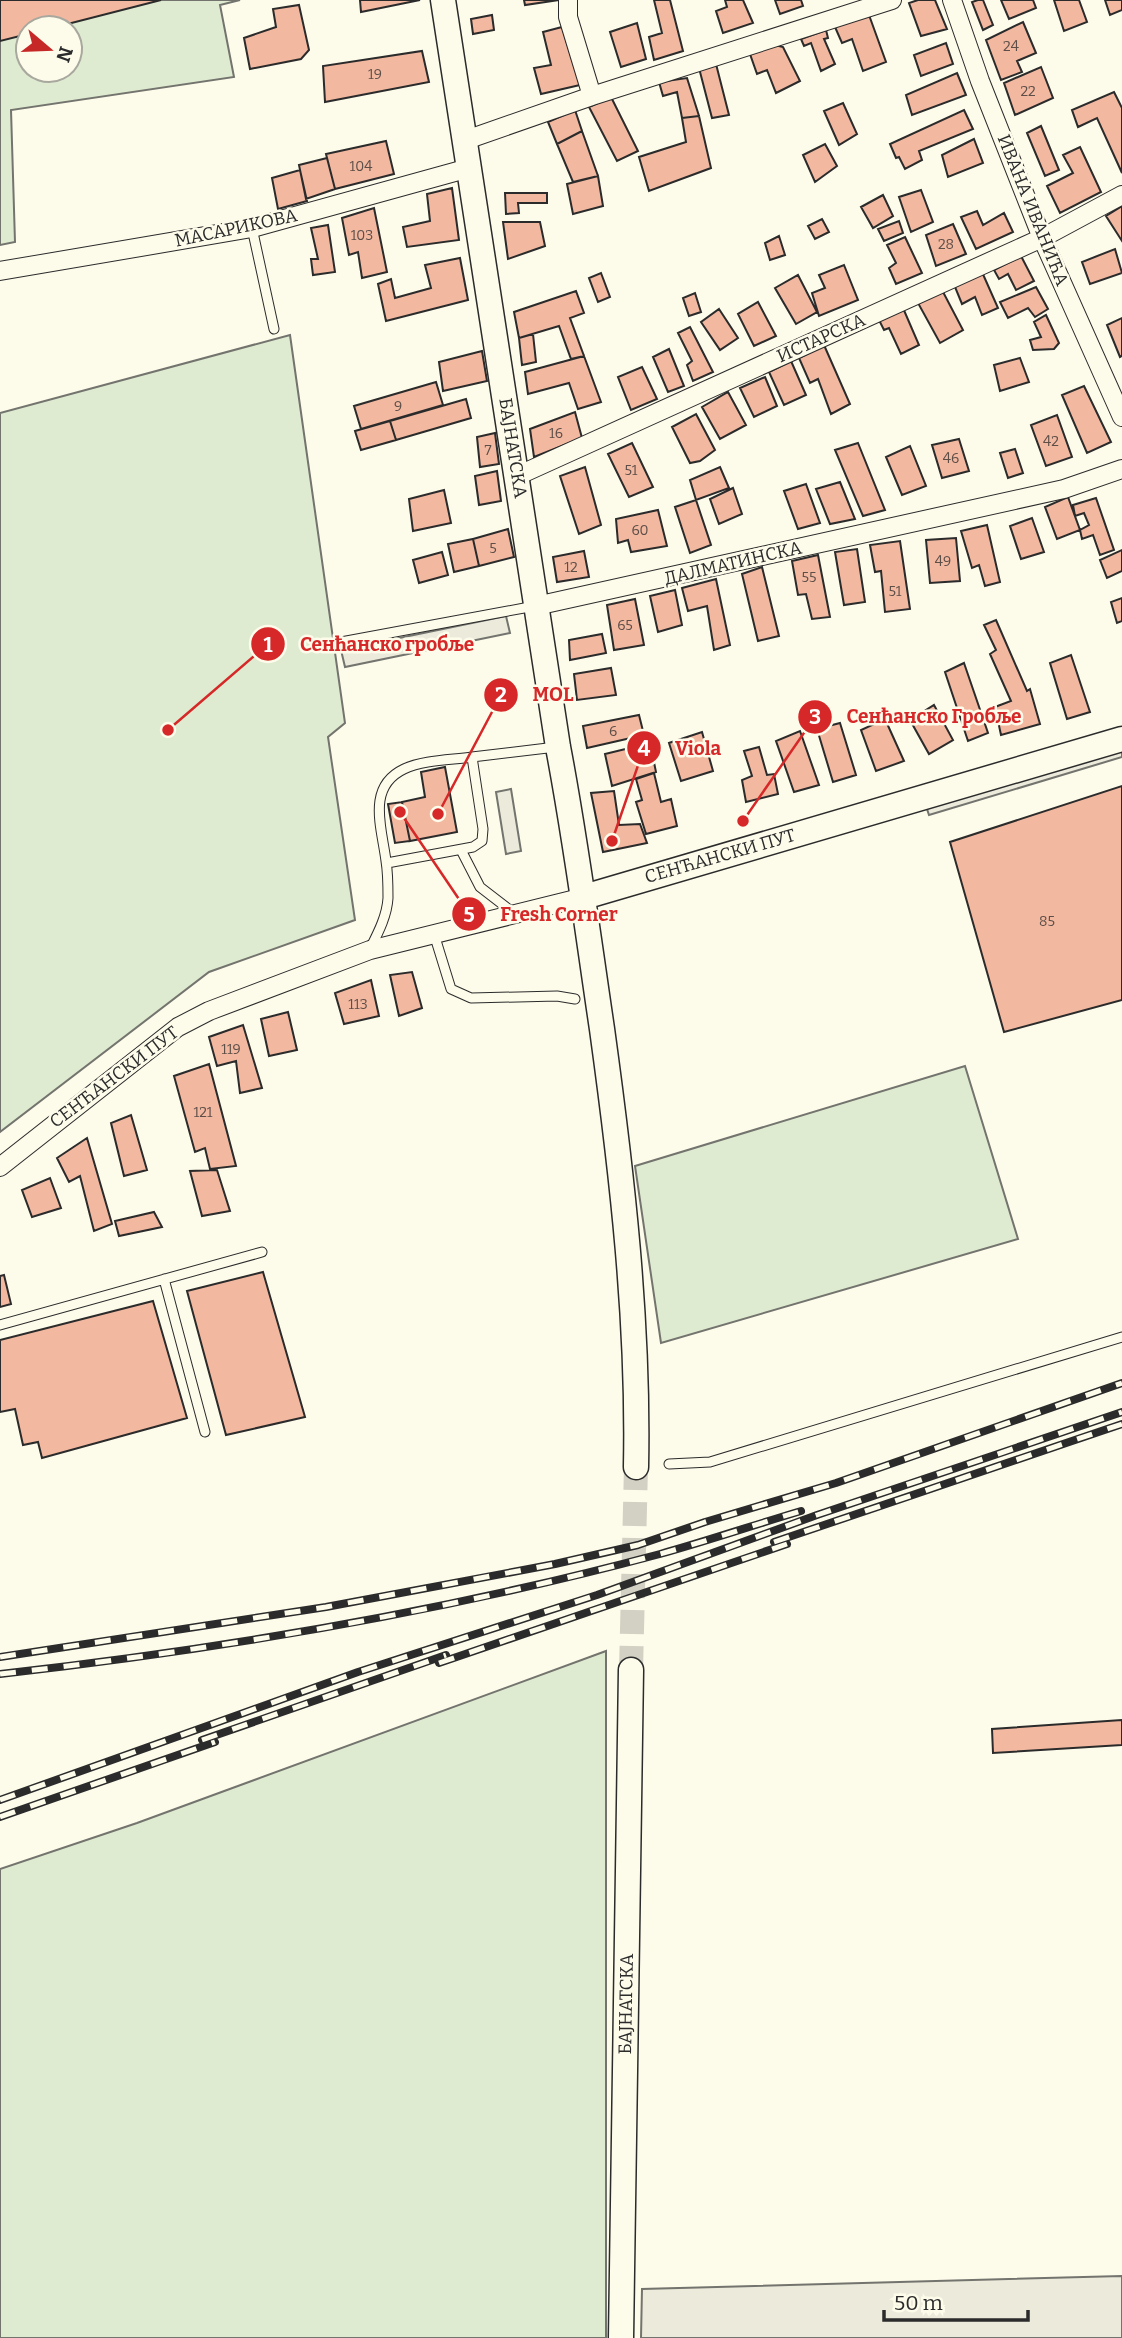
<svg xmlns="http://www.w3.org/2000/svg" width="1122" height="2338" font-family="Bitter,serif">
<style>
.green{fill:#deebd1;stroke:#74746e;stroke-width:2;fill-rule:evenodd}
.parking{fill:#eceadb;stroke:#74746e;stroke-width:2}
.building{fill:#f2b8a0;stroke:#2b2b2b;stroke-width:2}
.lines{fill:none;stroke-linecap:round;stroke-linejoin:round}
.secondary-tunnel{stroke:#d3d1c4;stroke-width:24;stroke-dasharray:24 12;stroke-linecap:butt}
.lane-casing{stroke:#2b2b2b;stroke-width:11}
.street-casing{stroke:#2b2b2b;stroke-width:20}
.secondary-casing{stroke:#2b2b2b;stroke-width:27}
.lane{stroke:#fdfbea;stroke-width:9}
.street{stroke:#fdfbea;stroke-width:18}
.secondary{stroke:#fdfbea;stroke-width:24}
.rail-casing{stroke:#2b2b2b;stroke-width:8}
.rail{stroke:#fdfbea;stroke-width:5;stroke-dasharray:16;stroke-linecap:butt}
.labels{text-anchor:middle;stroke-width:5;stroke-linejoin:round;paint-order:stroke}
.number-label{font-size:14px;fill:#5d4e48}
.street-label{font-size:18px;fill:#2b2b2b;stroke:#fdfbea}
.leader{fill:none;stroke:#d62828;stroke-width:2.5}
.callout-dot{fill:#d62828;stroke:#fdfbea;stroke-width:2.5}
.mark-label{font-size:21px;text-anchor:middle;font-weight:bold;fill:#fff}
.callout-label{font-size:19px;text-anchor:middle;font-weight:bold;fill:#d62828;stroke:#fdfbea;stroke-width:5;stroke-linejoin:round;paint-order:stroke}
</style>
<rect width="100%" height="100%" fill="#fdfbea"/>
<path class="green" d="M0 0H240L220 5 234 77 11 110 15 242 0 245ZM28 28H70V70H28Z
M290 335 345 723 328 737 355 920 209 972 0 1132V413Z
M965 1066 1018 1239 661 1343 635 1166Z
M606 1651V2338H0V1869L137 1823Z"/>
<path class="parking" d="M506 616 510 633 345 667 341 650Z
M1122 742V757L929 815 924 800Z
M511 789 521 851 506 854 496 792Z
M1122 2276V2338H641L642 2289Z"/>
<path class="building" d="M0 0H161L52 28H28V34L0 41Z
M360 0H420L361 12Z
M524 0H559L525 5Z
M654 0H670L683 51 654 60 649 37 662 33Z
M725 0H743L753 23 723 33 716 11 727 7Z
M775 0H801L803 6 780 14Z
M918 0H935L947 29 921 36 909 3Z
M978 0H983L993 25 983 30 972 2Z
M1001 0H1033L1036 8 1009 19Z
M1054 0H1079L1087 22 1064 31Z
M1105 0H1122V10L1110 15Z
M299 5 309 50 301 59 250 69 244 38 276 27 273 9Z
M492 15 494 30 473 34 471 19Z
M869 15 886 62 863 71 852 39 842 43 835 27Z
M1023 22 1036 53 1017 61 1022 72 1001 80 986 40Z
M637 23 646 59 621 67 610 32Z
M562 27 580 85 541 94 534 68 551 65 543 32Z
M826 30 828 38 824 39 835 64 821 71 811 43 804 46 801 39Z
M946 43 953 64 921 76 914 55Z
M775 45 783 47 800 81 776 93 767 70 757 74 750 54Z
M422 51 429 82 325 102 323 66Z
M716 64 729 115 712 118 699 68Z
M1041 67 1053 98 1015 115 1004 83Z
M957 73 966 95 912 115 906 95Z
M687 78 699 116 682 118 677 92 663 96 659 82Z
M1114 92 1122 108V173L1097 118 1078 127 1072 110Z
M611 97 638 151 617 161 589 107Z
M843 103 857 134 839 145 824 111Z
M575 110 582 131 557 144 548 122Z
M964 110 973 129 919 151 922 160 905 169 899 157 896 158 890 144Z
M699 116 711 168 649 191 639 157 686 142 682 118Z
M1041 126 1059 170 1045 176 1027 133Z
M582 131 598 176 573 182 557 144Z
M974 139 983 163 948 177 942 155Z
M386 141 394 174 335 189 326 154Z
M825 144 837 166 815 182 803 155Z
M1080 147 1101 192 1060 213 1047 186 1073 173 1063 155Z
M327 158 335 189 306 199 299 165Z
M300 170 307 201 278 209 272 178Z
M598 176 603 206 573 214 567 184Z
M452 188 459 240 407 247 403 227 430 221 427 194Z
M921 190 933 222 911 232 899 197Z
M505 193H547V203H518L519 213 506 214Z
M883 195 893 216 873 228 861 207Z
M1122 206V241L1106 216Z
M374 208 387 272 362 278 358 252 349 255 342 218Z
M977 211 983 225 1004 213 1013 232 976 249 961 217Z
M822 219 829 232 815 239 808 226Z
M899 221 903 233 884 241 878 229Z
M503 222H540L545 246 508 259Z
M953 224 966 254 936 266 926 235Z
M328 225 335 272 313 275 311 259H318L311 228Z
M779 236 785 255 770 260 765 243Z
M905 237 922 273 896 284 889 268 896 263 887 245Z
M1115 249 1122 273 1090 284 1082 262Z
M1021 256 1034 281 1016 290 1008 274 999 279 994 270Z
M460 258 468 300 386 321 378 284 391 279 395 298 431 288 425 265Z
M844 265 858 300 819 316 812 293 825 288 819 275Z
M982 272 998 308 982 315 975 297 962 304 955 287Z
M601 273 610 297 598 302 589 278Z
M798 275 817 312 796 324 775 288Z
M1036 287 1048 309 1035 317 1028 308 1008 318 1000 302Z
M942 290 963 330 940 343 918 303Z
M576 291 584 313 570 318 584 356 571 359 559 326 519 338 514 312Z
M695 293 701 312 689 316 683 298Z
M758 302 776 336 754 346 738 314Z
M903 308 919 345 901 354 889 328 884 330 879 320Z
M719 309 738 338 720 350 701 322Z
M1046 315 1059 343 1054 349 1033 350 1030 340 1041 337 1034 322Z
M1122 318V356L1120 357 1107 325Z
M690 327 713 372 693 381 687 365 692 361 678 333Z
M533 334 536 362 522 365 519 338Z
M824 345 850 404 831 414 818 379 810 383 799 358Z
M669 349 684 386 668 392 653 357Z
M482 351 487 381 443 391 439 362Z
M584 356 601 402 578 409 569 383 528 394 525 372Z
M1020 358 1029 382 1000 391 994 365Z
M791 361 806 395 784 405 769 372Z
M642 367 657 399 631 410 618 377Z
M765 377 777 406 754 417 740 388Z
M436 382 443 405 361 429 354 406Z
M1084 386 1111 442 1087 453 1062 395Z
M728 392 746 425 720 439 702 407Z
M466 399 471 418 396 440 390 421Z
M575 412 582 438 534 457 530 429Z
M696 414 715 450 700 461 690 463 672 427Z
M1057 415 1072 457 1046 466 1031 425Z
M390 421 396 440 361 450 355 431Z
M495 433 499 464 480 467 477 437Z
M959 439 969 471 942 478 932 445Z
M632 443 653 487 629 497 608 454Z
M858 443 885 510 863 516 835 450Z
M910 446 926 486 902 495 886 457Z
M1015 449 1023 473 1008 478 1000 453Z
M585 467 601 525 579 534 560 476Z
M720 467 729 488 696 500 690 480Z
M497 471 501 501 479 505 475 476Z
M840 482 855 519 830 524 816 489Z
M806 484 820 523 798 529 784 491Z
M733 488 742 514 719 524 710 499Z
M444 490 451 523 413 531 409 499Z
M1068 497 1080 530 1057 539 1045 507Z
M1096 498 1114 550 1100 555 1093 535 1082 539 1080 530 1089 525 1084 513 1075 516 1073 505Z
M696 500 711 545 690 553 675 507Z
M658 510 667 546 631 552 628 540 618 543 616 519Z
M1032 518 1044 552 1021 559 1010 526Z
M987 525 1000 582 985 586 979 565 972 568 961 531Z
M508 529 514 557 479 566 473 539Z
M956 538 960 581 930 583 926 540Z
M473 539 479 566 454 572 448 544Z
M900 541 910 609 885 612 881 571 875 572 870 545Z
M857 549 865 602 844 605 835 552Z
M1122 550V571L1107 578 1100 560Z
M584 551 589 577 557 582 553 557Z
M442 552 448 575 419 583 413 560Z
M818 555 830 617 812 619 806 594 798 595 792 561Z
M762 567 779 636 758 641 742 574Z
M716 579 730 645 714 650 707 606 688 611 682 588Z
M675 590 682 625 658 632 650 596Z
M1122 598V621L1117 623 1111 602Z
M635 599 644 645 614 650 607 605Z
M996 620 1027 691 1030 689 1040 724 1001 735 995 707 1011 701 990 654 996 650 984 625Z
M602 634 606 653 570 660 569 640Z
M1071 655 1090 712 1067 719 1050 663Z
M964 663 988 733 968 741 945 672Z
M611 668 616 695 577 700 574 674Z
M934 705 953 740 929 754 910 720Z
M639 715 644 735 587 748 583 726Z
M885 719 904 761 876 771 861 730Z
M840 723 856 775 833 782 817 729Z
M800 731 819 785 794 792 776 741Z
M702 732 713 771 681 781 669 743Z
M650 743 656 772 612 786 605 754Z
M759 747 767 775 774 774 778 794 746 802 742 780 752 776 744 751Z
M445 767 457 832 410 841 402 802 425 797 421 772Z
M654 773 661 802 671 799 677 826 646 834 636 802 642 800 636 779Z
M1122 786V1000L1004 1032 950 842Z
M614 791 619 825 640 824 647 843 603 852 591 793Z
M402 802 410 841 395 843 388 804Z
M412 972 422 1008 399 1016 390 975Z
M371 980 379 1016 344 1024 335 993Z
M288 1012 297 1050 269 1056 261 1019Z
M243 1025 262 1088 240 1093 236 1061 217 1066 209 1037Z
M209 1064 236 1166 210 1169 205 1148 195 1152 174 1076Z
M131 1115 147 1170 124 1176 111 1123Z
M87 1138 112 1224 94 1231 80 1176 69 1182 57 1158Z
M217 1170 230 1211 202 1216 190 1171Z
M50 1178 61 1208 32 1217 22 1190Z
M154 1212 162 1227 119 1236 115 1221Z
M263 1272 305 1417 226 1435 187 1291Z
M4 1275 11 1304 0 1307V1276Z
M153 1301 187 1418 42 1458 38 1442 23 1445 15 1409 0 1412V1340Z
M1122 1720V1745L993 1753 992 1729Z"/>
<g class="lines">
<path class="secondary-tunnel" d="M631 1670 636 1467"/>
<g class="lane-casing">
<path id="lane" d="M252 228 274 329
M341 642 535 606
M461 850 480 887 515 914
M387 863 473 847 482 841 483 829 472 757 556 747
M434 934 451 989 471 998 557 996 575 999
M370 949C378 933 387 916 388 898 388 886 388 873 386 861 382 828 366 787 404 769 423 760 451 760 472 757
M164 1279 205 1432
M0 1325 262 1252
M669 1464 710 1462 1122 1337"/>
</g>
<g class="street-casing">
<path id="street" d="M568 0V17L592 96
M952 0 980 81 1042 238 1122 417
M466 140 592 96 892 0
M0 271 252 228 469 168
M517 476 1042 238 1122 195
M536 606 1064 489 1122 469
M0 1167 178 1027 209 1011 370 950 584 897"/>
</g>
<g class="secondary-casing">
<path id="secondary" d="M443 0 558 747C576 841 588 935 602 1029 622 1174 639 1321 636 1467
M584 897 1122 739
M621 2338 631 1670"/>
</g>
<use href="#lane" class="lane"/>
<use href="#street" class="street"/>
<use href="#secondary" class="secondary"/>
<g class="rail-casing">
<path id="rail" d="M774 1542 1122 1424
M0 1657 326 1607 555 1564 638 1545 705 1522 836 1483 1122 1383
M439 1663 787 1544
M0 1674C222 1649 444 1612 660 1554 707 1541 754 1525 801 1511
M202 1740 446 1655
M0 1800 358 1672 597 1595 817 1515 1122 1412
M0 1817 215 1742"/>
</g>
<use href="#rail" class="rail"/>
</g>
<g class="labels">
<g class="number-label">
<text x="1011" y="51">24</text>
<text x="375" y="79">19</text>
<text x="1028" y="96">22</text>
<text x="361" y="171">104</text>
<text x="362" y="240">103</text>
<text x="946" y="249">28</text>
<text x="398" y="411">9</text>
<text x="556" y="438">16</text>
<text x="1051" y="446">42</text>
<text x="488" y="455">7</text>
<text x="951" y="463">46</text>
<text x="631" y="475">51</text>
<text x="640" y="535">60</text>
<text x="493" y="553">5</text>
<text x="943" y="566">49</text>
<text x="571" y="572">12</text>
<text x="809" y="582">55</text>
<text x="895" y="596">51</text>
<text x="625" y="630">65</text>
<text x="613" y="736">6</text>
<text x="1047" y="926">85</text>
<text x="358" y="1009">113</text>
<text x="231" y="1054">119</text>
<text x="203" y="1117">121</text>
</g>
<g class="street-label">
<text transform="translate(1033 210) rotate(68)" y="6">ИВАНА ИВАНИЋА</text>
<text transform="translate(236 228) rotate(-12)" y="6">МАСАРИКОВА</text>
<text transform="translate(821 338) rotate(-24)" y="6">ИСТАРСКА</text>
<text transform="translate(513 448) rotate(81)" y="6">БАЈНАТСКА</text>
<text transform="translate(733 563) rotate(-13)" y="6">ДАЛМАТИНСКА</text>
<text transform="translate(720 856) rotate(-16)" y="6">СЕНЋАНСКИ ПУТ</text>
<text transform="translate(114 1077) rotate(-37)" y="6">СЕНЋАНСКИ ПУТ</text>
<text transform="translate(626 2004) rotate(-89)" y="6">БАЈНАТСКА</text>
</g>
</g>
<path class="leader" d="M168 730L268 644M438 814L501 695M743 821L815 717M612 841L644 748M400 812L469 914"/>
<g class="callout-dot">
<circle cx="168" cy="730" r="7"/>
<circle cx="438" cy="814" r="7"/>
<circle cx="743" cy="821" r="7"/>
<circle cx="612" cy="841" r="7"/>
<circle cx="400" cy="812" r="7"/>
<circle cx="268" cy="644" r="18"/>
<circle cx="501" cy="695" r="18"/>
<circle cx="815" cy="717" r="18"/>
<circle cx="644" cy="748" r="18"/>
<circle cx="469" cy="914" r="18"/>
</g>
<g class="mark-label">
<text x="268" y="652">1</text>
<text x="501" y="702">2</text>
<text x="815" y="724">3</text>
<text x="644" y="756">4</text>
<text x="469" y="922">5</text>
</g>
<g class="callout-label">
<text x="387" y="651">Сенћанско гробље</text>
<text x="553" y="701">MOL</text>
<text x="934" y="723">Сенћанско Гробље</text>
<text x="698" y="755">Viola</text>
<text x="559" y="921">Fresh Corner</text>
</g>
<g transform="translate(49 49) rotate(109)"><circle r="33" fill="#fdfbea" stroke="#a9a89e" stroke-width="2"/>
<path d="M0-5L12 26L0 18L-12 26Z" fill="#c62828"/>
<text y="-10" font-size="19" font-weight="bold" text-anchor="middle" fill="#2b2b2b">N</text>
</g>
<path d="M884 2310v10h144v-10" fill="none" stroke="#2b2b2b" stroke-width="3.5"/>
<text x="894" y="2310" font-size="21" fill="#2b2b2b" stroke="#fdfbea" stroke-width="5" paint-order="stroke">50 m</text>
</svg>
